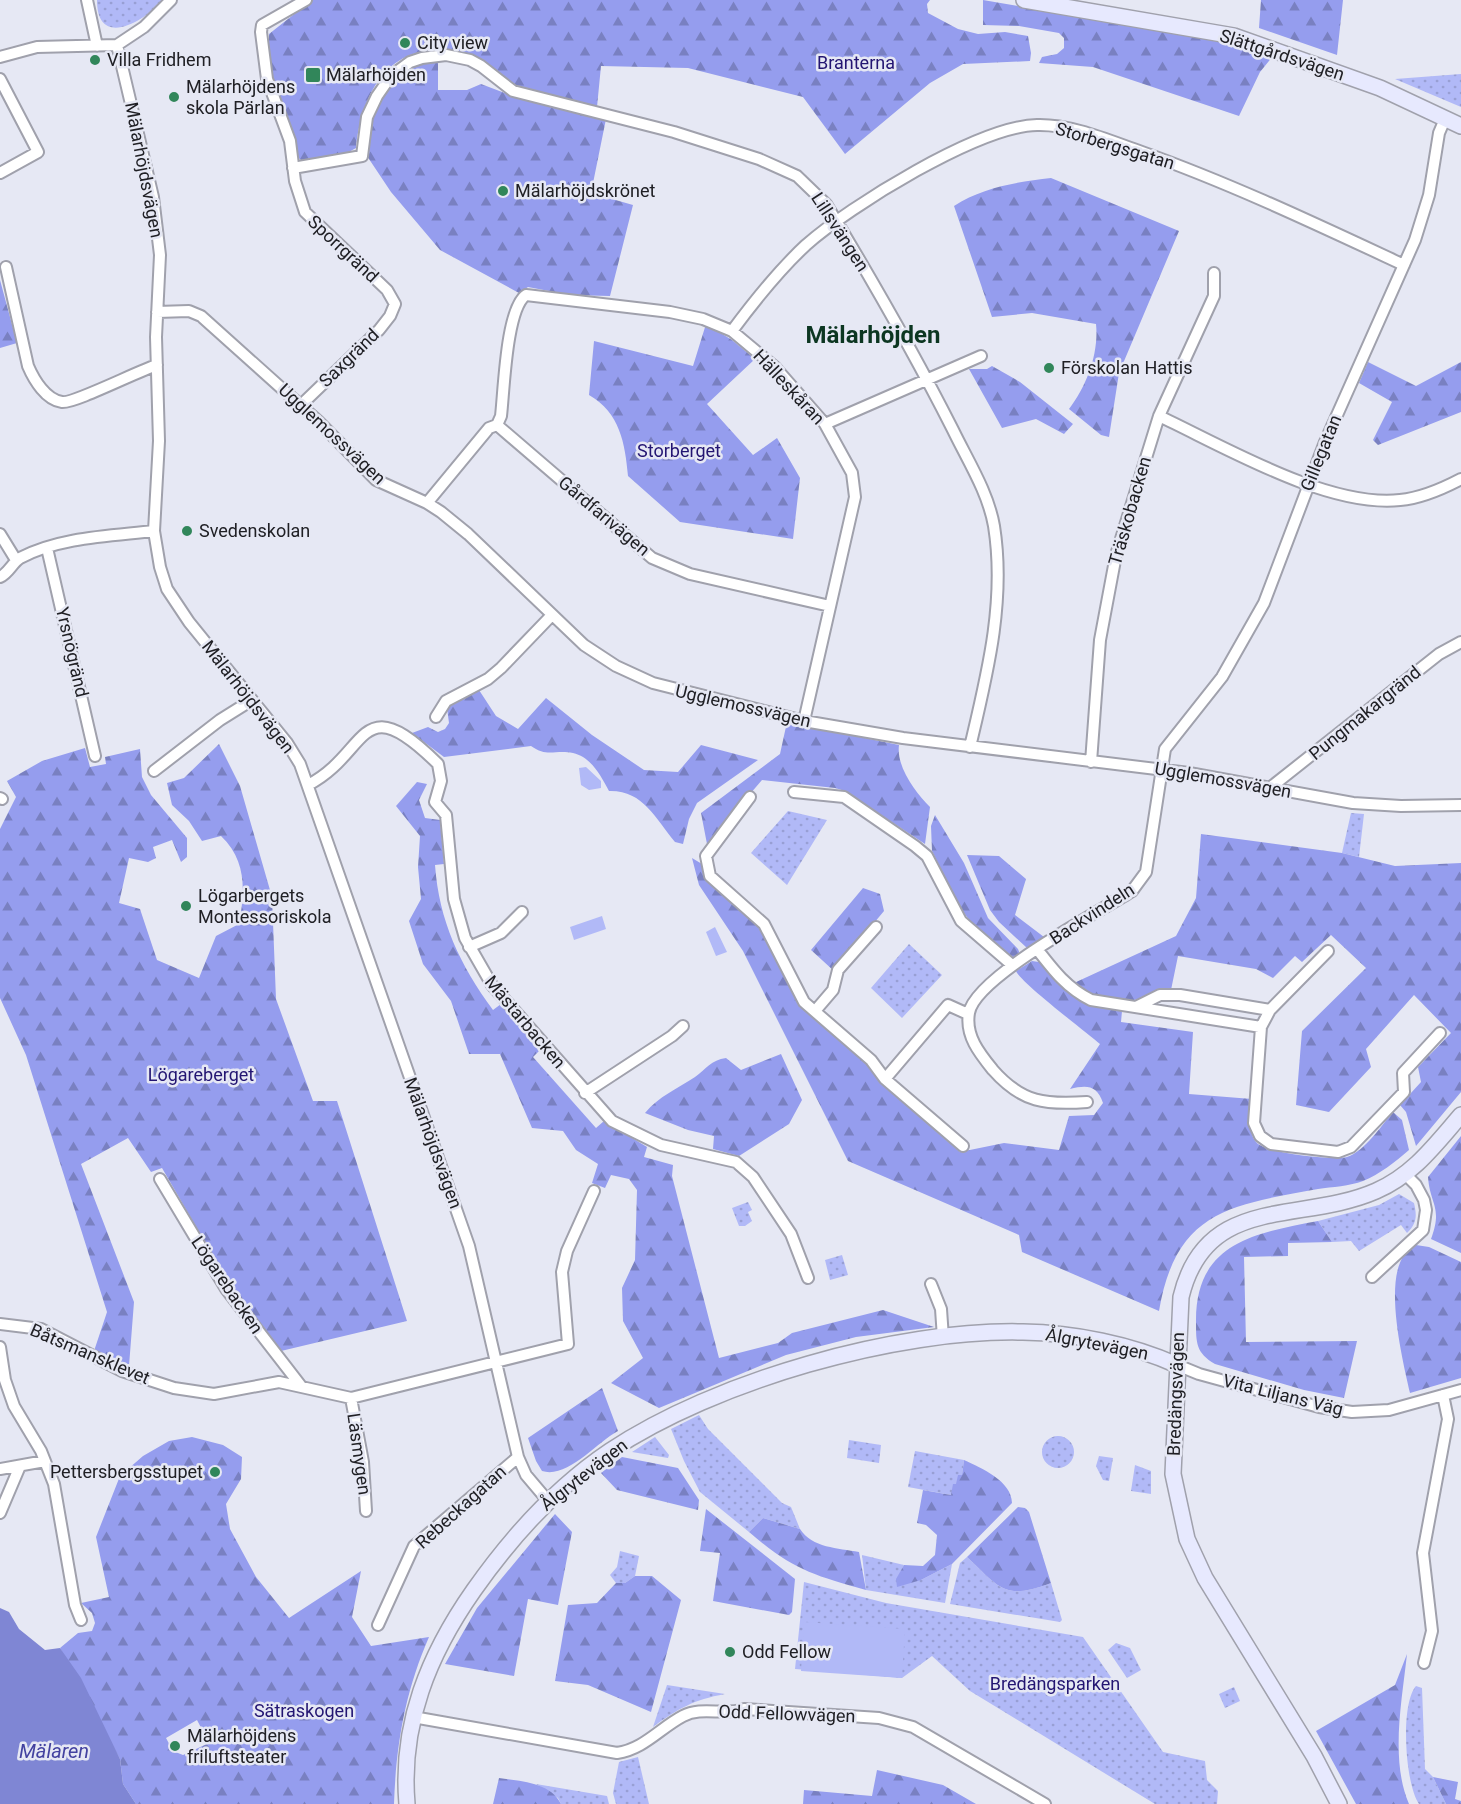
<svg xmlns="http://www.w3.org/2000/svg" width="1461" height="1804" font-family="Roboto,sans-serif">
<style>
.green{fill:url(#green-dots)}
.forest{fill:url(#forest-firs);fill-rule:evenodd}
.pitch{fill:#b1b9f7}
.water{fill:#7f86d4}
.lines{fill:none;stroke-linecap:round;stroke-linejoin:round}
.street-casing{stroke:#a0a1ac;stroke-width:14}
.secondary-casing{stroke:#a0a1ac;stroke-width:18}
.street{stroke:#fff;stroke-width:10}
.secondary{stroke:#e7e9fe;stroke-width:15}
.poi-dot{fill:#31865a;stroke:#e6e8f4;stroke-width:2}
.labels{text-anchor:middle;stroke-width:5;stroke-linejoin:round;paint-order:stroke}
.poi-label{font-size:18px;fill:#202025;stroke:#e6e8f4;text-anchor:start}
.street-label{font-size:18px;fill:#202025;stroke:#e6e8f4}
.park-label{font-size:18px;fill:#231572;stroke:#e6e8f4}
.water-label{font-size:20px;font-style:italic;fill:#4342a0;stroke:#e6e8f4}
.district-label{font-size:24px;font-weight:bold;fill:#0c3621;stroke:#e6e8f4}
</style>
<defs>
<pattern id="green-dots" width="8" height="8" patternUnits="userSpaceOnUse" patternTransform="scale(1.5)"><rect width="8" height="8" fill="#b1b9f7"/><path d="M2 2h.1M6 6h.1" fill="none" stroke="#989fd4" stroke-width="1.8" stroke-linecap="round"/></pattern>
<pattern id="forest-firs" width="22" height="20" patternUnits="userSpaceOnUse" patternTransform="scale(1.5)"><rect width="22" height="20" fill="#959dee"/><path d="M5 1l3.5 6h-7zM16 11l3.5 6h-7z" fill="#7980c1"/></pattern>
</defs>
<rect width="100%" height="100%" fill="#e6e8f4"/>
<path class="green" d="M97 0H163C145 21 97 50 97 0Z
M1461 74V107L1395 79Z
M788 811 827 820 787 885 751 853Z
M1351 813 1364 814 1359 857 1342 853Z
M909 944 942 975 902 1018 871 988Z
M1399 1194 1414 1203C1417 1216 1417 1223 1407 1233L1401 1225 1359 1251 1351 1241 1332 1242 1318 1221 1379 1205Z
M748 1202 752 1210 748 1212 752 1221 745 1226H739L732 1208Z
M842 1255 848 1275 830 1280 825 1260Z
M699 1415 708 1429 782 1503 791 1507 800 1529 763 1518 749 1532 700 1492 684 1461 671 1429Z
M1042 1452a16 16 0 1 1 32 0a16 16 0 1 1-32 0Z
M655 1437 669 1455 668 1458 632 1452Z
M849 1440 881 1445 879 1463 847 1458Z
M915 1451 964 1460 962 1475 951 1495 908 1487Z
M1099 1456 1113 1458 1109 1481 1103 1480 1096 1466Z
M1135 1465 1151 1471V1494L1131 1491Z
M620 1551 639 1556 635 1576 625 1583H616L610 1575 617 1567Z
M862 1555 904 1565 897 1579 921 1580 952 1564 945 1603 866 1590Z
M967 1557C1000 1588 1004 1601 1051 1583L1062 1620 1060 1622 950 1604 960 1563Z
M804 1582 886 1603 1083 1637 1163 1752 1205 1761 1207 1780 1218 1791 1217 1804H1155L970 1691 932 1656 902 1678 795 1669Z
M1116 1643 1130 1648 1141 1670 1127 1678 1108 1650Z
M667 1685 725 1694C693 1700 679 1708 653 1727Z
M1416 1686 1422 1688 1425 1769 1433 1777 1446 1804H1419C1405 1784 1400 1704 1416 1686Z
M1234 1687 1240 1701 1225 1708 1219 1694Z
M638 1757 649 1804H616L613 1793 619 1762Z
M536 1784 607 1796 609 1804H561L558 1798Z"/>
<path class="forest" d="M312 0H930L927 4 928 13 958 29 978 34 1005 32 1028 36 1031 53 1030 61 963 64 930 83 845 154 803 97 688 68 601 66 597 107C570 100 540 97 516 87 504 82 495 68 483 61 470 54 453 51 438 50 383 50 361 100 356 148L347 153 301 160 296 156 269 64V34Z
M983 0 1233 43 1273 56 1260 72 1239 116 1093 67 1039 63 1042 57 1057 54 1064 48V38L1059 33 1019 26 983 25Z
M1261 0H1343L1337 55 1259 28Z
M422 62 438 63V90H467L481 84 513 96 606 119 591 193 633 205 610 296 570 295 528 287 519 293 440 250 391 192 367 156 369 123 378 104 395 81Z
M1051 178 1179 231 1119 373 1109 437 1101 435 1069 409C1087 386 1099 353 1096 324L1032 313 992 317 954 206C983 187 1017 182 1051 178Z
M0 280 17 343 0 348Z
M706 324 732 340 755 359 707 404 753 455 777 438 800 478 793 539 680 522 628 476C625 443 620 413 589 395L594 341 693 366Z
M1368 362 1416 386 1461 362V412L1378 445 1373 440 1392 402 1359 383Z
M992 366 1020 382 1073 424 1064 434 1036 419 1002 428 969 369H987Z
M479 690 496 716 518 729 546 698 592 735 644 770 678 772 701 745 758 760 697 803 689 819 683 844 675 842C655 818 643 790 609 791 601 776 591 757 573 753 555 749 548 758 531 746L444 757 412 733 428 727 438 732 445 729 449 723 447 708Z
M787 722 899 745C896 767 916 793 930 807L925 844 845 791 835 788 762 780 707 844 701 813 780 754Z
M219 744 240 786 272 897 276 999 313 1101H337L407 1321 281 1351 232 1289 162 1168 151 1172 128 1138 81 1164 134 1302 129 1366 94 1351 107 1312 26 1055 0 998V829L16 797 7 781 42 761 85 748 90 767 106 764 105 757 140 749 142 777 151 795 187 838V857L181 862 172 840 153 847 156 858 148 862 129 858 119 903 140 909 157 960 199 978 216 936 239 924C245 891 247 861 221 836L202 841 189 821 172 805 167 783 184 778Z
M417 782 427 784 419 800 425 818 440 820 444 864 435 865C439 921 460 965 493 1010L501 1004 540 1050 533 1057 596 1128 604 1121 647 1147 644 1157 673 1165 672 1176 719 1358 778 1343 792 1333 883 1310 934 1327 856 1337 786 1355 659 1408 611 1383 643 1358 623 1321 622 1288 635 1260 637 1190 629 1179 611 1175 605 1188 592 1183 598 1164 576 1150 563 1131 532 1128 500 1054H469L451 1001 423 964 409 921 421 899 418 867 420 836 396 806Z
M935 815 964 863 988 918 1018 949 1020 954 1012 958 972 924 959 906 932 851 931 826Z
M1201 834 1342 853 1395 866 1461 863V1092L1416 1146 1406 1112 1400 1105 1421 1082 1418 1067 1451 1033 1414 995 1366 1049 1371 1067 1329 1112 1296 1105 1302 1031 1366 968 1331 935 1302 962 1295 956 1273 978 1256 969 1178 956 1171 990C1138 1002 1104 1009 1074 983L1176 936 1196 898Z
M967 855 999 856 1026 879 1015 915 1044 937 1027 948 999 922 990 910Z
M692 858 702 864 761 928 796 998 808 1012 864 1061 882 1084 960 1152 1004 1143 1059 1150 1069 1116 1094 1115 1103 1103C1097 1085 1087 1085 1070 1089L1100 1044C1086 1032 1020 982 1016 971L1032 961 1039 962C1072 996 1073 1003 1122 1011L1121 1022 1193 1032 1189 1094 1252 1099C1251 1113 1246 1131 1257 1143 1267 1153 1333 1161 1347 1157 1365 1151 1381 1126 1393 1112L1402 1120 1409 1150C1395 1162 1380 1174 1363 1181 1350 1186 1332 1187 1318 1189 1231 1205 1176 1210 1159 1311L1022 1252 1019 1235 848 1161 743 951 699 885Z
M863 888 880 894 884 911 834 971 811 950Z
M781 1054 802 1100 789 1124 739 1156 713 1149 714 1136 688 1130 645 1113C659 1096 677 1089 695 1077 706 1069 711 1060 726 1058L741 1070Z
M1461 1136V1253L1431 1239C1443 1207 1430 1205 1428 1177Z
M1318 1221 1332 1242 1288 1243V1256L1244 1257 1246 1342 1357 1341 1344 1398 1304 1390 1215 1364C1196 1353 1196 1343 1196 1322 1195 1242 1256 1233 1318 1221Z
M1416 1245 1429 1247 1461 1262V1378L1410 1393C1403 1362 1383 1281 1405 1254 1407 1251 1412 1248 1416 1245Z
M602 1388 618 1431C596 1443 567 1479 542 1471L536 1461 528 1438Z
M192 1437 223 1445 242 1457 241 1479 226 1504 230 1529 256 1577 289 1618 361 1571 352 1617 371 1646 429 1637C405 1692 396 1745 394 1804H136L123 1784 120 1759 60 1648 78 1633 92 1631 95 1623 92 1613 81 1603 109 1597 96 1537 120 1476 143 1456 169 1441ZM197 1720 209 1743 183 1755 173 1751 166 1738Z
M622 1457 678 1468 699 1500 698 1510 617 1490 601 1473Z
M964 1460C981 1468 1012 1481 1012 1503L952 1564 921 1580 897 1587 896 1579 904 1565 923 1566 935 1555 937 1535 926 1525 917 1523 923 1490 951 1495 953 1484H956L958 1475H962Z
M1018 1507 1025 1508 1029 1512 1051 1583C1004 1601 1000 1588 967 1557Z
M706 1509 795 1579 792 1612 789 1615 713 1601 720 1553 700 1551Z
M555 1514 572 1532 558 1605 528 1599 514 1676 445 1664 477 1608Z
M763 1518 800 1529C812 1548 838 1548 859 1552L866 1590C812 1575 792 1569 749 1532Z
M635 1576H652L681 1600 651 1712 588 1685 555 1681 568 1605 597 1603 616 1583H625Z
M1407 1654C1402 1701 1390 1760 1409 1804H1356L1316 1731 1395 1685Z
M877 1770 943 1785 976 1804H803L804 1790 872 1796Z
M1433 1777 1458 1782 1455 1799 1461 1801V1804H1446Z
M499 1778C519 1781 551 1782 561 1804H493Z"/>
<path class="pitch" d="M586 767 601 781V788L589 790 581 785 579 768Z
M602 916 606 929 574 940 570 927Z
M715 927 727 952 716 956 706 932Z
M804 1622 905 1629 902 1678 801 1671Z"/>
<path class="water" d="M0 1608 9 1612 19 1629 45 1650 60 1648 81 1678 120 1759 123 1784 136 1804H0Z"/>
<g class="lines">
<g class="street-casing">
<path id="street" d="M87 0 97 46
M117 45 153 197 160 255 156 337 159 441 154 531 160 567 167 589 189 622 287 743 300 764 469 1246 518 1457 526 1475 548 1501
M117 45 144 27 171 0
M0 57 37 47 117 45
M0 79 38 152 0 173
M293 168 362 156 367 117 377 96 391 76 410 62 422 58 446 55 470 60 481 66 513 91 674 132 759 159 797 176 826 204C871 278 914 353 953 430 968 461 988 492 994 526 1006 601 987 675 970 747
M6 267 28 366C34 380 46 400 62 402 73 404 138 371 157 365
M157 312 189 311 201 316 318 421 376 480 427 503 441 512 468 534 584 645 616 666 653 683 804 721 903 738 1189 773 1353 803 1401 806 1461 805
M732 331C755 300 778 271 806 245 850 206 979 126 1037 125 1072 124 1110 141 1142 152 1232 184 1318 225 1404 265
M301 405 379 330 390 316 395 304 387 290 305 212 295 181 290 141 267 79 261 32 262 25 306 0
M1159 416C1225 447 1328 508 1400 500 1422 498 1442 489 1461 479
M825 424 981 356
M497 425 652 558 690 574 830 606
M427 503 489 428 497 425 501 416C504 391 506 309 526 295L670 312 703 319 732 331 775 367 825 424 852 473 855 497 804 721
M0 534 16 560
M47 548 95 756
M0 577C9 573 12 563 20 558 60 537 111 536 154 531
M436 717 446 701 488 679 501 668 551 616
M1091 762 1100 640 1116 555 1159 416 1214 296V273
M154 771 220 720 252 700
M308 785C370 753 358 685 438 764L441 781 435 802 446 815 454 899 465 938 492 985 612 1121 661 1145 736 1162 753 1177 791 1234 808 1278
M1271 787 1439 654 1461 642
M794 792 844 797 915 846 927 856 961 921 1012 965
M750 797 706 856 710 876 764 924 804 1002 871 1060 885 1079 963 1146
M0 798 2 799
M469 947 501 933 522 912
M1037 949C1054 971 1067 988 1091 1000L1261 1027
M1328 951 1270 1010 1261 1027 1254 1123 1260 1136 1271 1144 1338 1152 1351 1147 1404 1092 1403 1073 1440 1033
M1136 1007 1160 995H1180L1270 1010
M815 1011 833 990 838 970 876 927
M885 1079 948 1005 968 1014
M585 1093 672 1036 683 1026
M1087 1102C1046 1105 1022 1103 993 1070 980 1054 965 1036 969 1013 975 977 1099 912 1132 891L1146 872 1165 749 1222 677 1264 603 1325 442 1415 240 1429 195 1439 133 1445 119
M160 1179 226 1289 301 1386
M1372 1277 1423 1230 1426 1210 1424 1200 1416 1185 1406 1175
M931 1284 941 1309 943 1338
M0 1324 41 1329 122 1371 174 1388 214 1394 279 1382 351 1398 568 1344 562 1272 567 1251 594 1191
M0 1347 5 1380 14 1406 41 1451 54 1484 75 1605 81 1620
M1177 1365 1199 1374 1319 1407 1352 1412 1389 1410 1461 1390
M351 1398 363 1462 366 1511
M0 1469 45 1461
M0 1513 20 1466
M378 1625 414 1546 518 1457
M1424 1663 1432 1631 1423 1553 1448 1419 1443 1395
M413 1717 617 1753C644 1749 660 1728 683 1716 702 1706 724 1716 744 1709L879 1718 913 1727 1045 1804"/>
</g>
<g class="secondary-casing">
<path id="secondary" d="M1024 0 1234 36 1380 88 1461 126
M407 1804C400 1724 429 1654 474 1590 512 1536 555 1488 610 1451 715 1381 896 1329 1023 1332 1074 1333 1130 1344 1177 1365
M1339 1804 1314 1756 1205 1578 1187 1539 1173 1474 1181 1297C1206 1193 1301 1224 1376 1191 1413 1175 1435 1145 1461 1115"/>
</g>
<use href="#street" class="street"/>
<use href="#secondary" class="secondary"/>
</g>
<g class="poi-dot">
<circle cx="405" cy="43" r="6"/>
<circle cx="95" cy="60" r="6"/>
<rect x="305" y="67" width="16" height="16" rx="3"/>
<circle cx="174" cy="97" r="6"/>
<circle cx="503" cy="191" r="6"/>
<circle cx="1049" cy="368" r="6"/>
<circle cx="187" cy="531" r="6"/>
<circle cx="186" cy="906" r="6"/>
<circle cx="215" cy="1472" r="6"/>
<circle cx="730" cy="1652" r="6"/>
<circle cx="175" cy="1746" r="6"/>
</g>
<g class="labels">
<g class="poi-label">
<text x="417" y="49">City view</text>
<text x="107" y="66">Villa Fridhem</text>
<text x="326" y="81">Mälarhöjden</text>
<text x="186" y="93">Mälarhöjdens<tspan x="186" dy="21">skola Pärlan</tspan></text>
<text x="515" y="197">Mälarhöjdskrönet</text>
<text x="1061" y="374">Förskolan Hattis</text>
<text x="199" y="537">Svedenskolan</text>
<text x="198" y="902">Lögarbergets<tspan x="198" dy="21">Montessoriskola</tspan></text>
<text x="203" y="1478" text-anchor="end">Pettersbergsstupet</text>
<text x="742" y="1658">Odd Fellow</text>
<text x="187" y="1742">Mälarhöjdens<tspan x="187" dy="21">friluftsteater</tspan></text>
</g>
<g class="street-label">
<text transform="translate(1282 55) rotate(18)" y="6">Slättgårdsvägen</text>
<text transform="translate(1115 146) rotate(17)" y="6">Storbergsgatan</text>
<text transform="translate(144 170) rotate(79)" y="6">Mälarhöjdsvägen</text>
<text transform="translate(840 232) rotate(57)" y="6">Lillsvängen</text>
<text transform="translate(343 249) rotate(43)" y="6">Sporrgränd</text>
<text transform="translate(349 358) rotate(-44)" y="6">Saxgränd</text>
<text transform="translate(789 387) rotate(47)" y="6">Hälleskåran</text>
<text transform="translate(332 434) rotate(43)" y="6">Ugglemossvägen</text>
<text transform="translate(1321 453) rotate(-68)" y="6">Gillegatan</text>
<text transform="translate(1130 511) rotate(-74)" y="6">Träskobacken</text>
<text transform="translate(604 516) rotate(40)" y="6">Gårdfarivägen</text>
<text transform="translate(72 652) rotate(77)" y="6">Yrsnögränd</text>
<text transform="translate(248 697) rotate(52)" y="6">Mälarhöjdsvägen</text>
<text transform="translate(743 706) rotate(13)" y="6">Ugglemossvägen</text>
<text transform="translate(1365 713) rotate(-39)" y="6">Pungmakargränd</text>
<text transform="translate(1223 780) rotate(10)" y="6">Ugglemossvägen</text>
<text transform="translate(1092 914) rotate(-33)" y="6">Backvindeln</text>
<text transform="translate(525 1022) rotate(50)" y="6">Mästarbacken</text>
<text transform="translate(433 1143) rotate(70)" y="6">Mälarhöjdsvägen</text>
<text transform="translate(227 1285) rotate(56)" y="6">Lögarebacken</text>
<text transform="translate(1097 1344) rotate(11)" y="6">Ålgrytevägen</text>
<text transform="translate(90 1354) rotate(23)" y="6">Båtsmansklevet</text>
<text transform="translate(1176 1394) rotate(-88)" y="6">Bredängsvägen</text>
<text transform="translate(1283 1395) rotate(14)" y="6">Vita Liljans Väg</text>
<text transform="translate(359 1454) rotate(82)" y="6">Läsmygen</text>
<text transform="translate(584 1475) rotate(-38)" y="6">Ålgrytevägen</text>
<text transform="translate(461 1507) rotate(-42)" y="6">Rebeckagatan</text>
<text transform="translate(787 1714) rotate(2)" y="6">Odd Fellowvägen</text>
</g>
<g class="park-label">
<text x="856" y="69">Branterna</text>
<text x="679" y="457">Storberget</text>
<text x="201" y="1081">Lögareberget</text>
<text x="1055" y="1690">Bredängsparken</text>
<text x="304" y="1717">Sätraskogen</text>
</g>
<g class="water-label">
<text x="54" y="1758">Mälaren</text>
</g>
<g class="district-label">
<text x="873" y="343">Mälarhöjden</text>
</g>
</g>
</svg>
